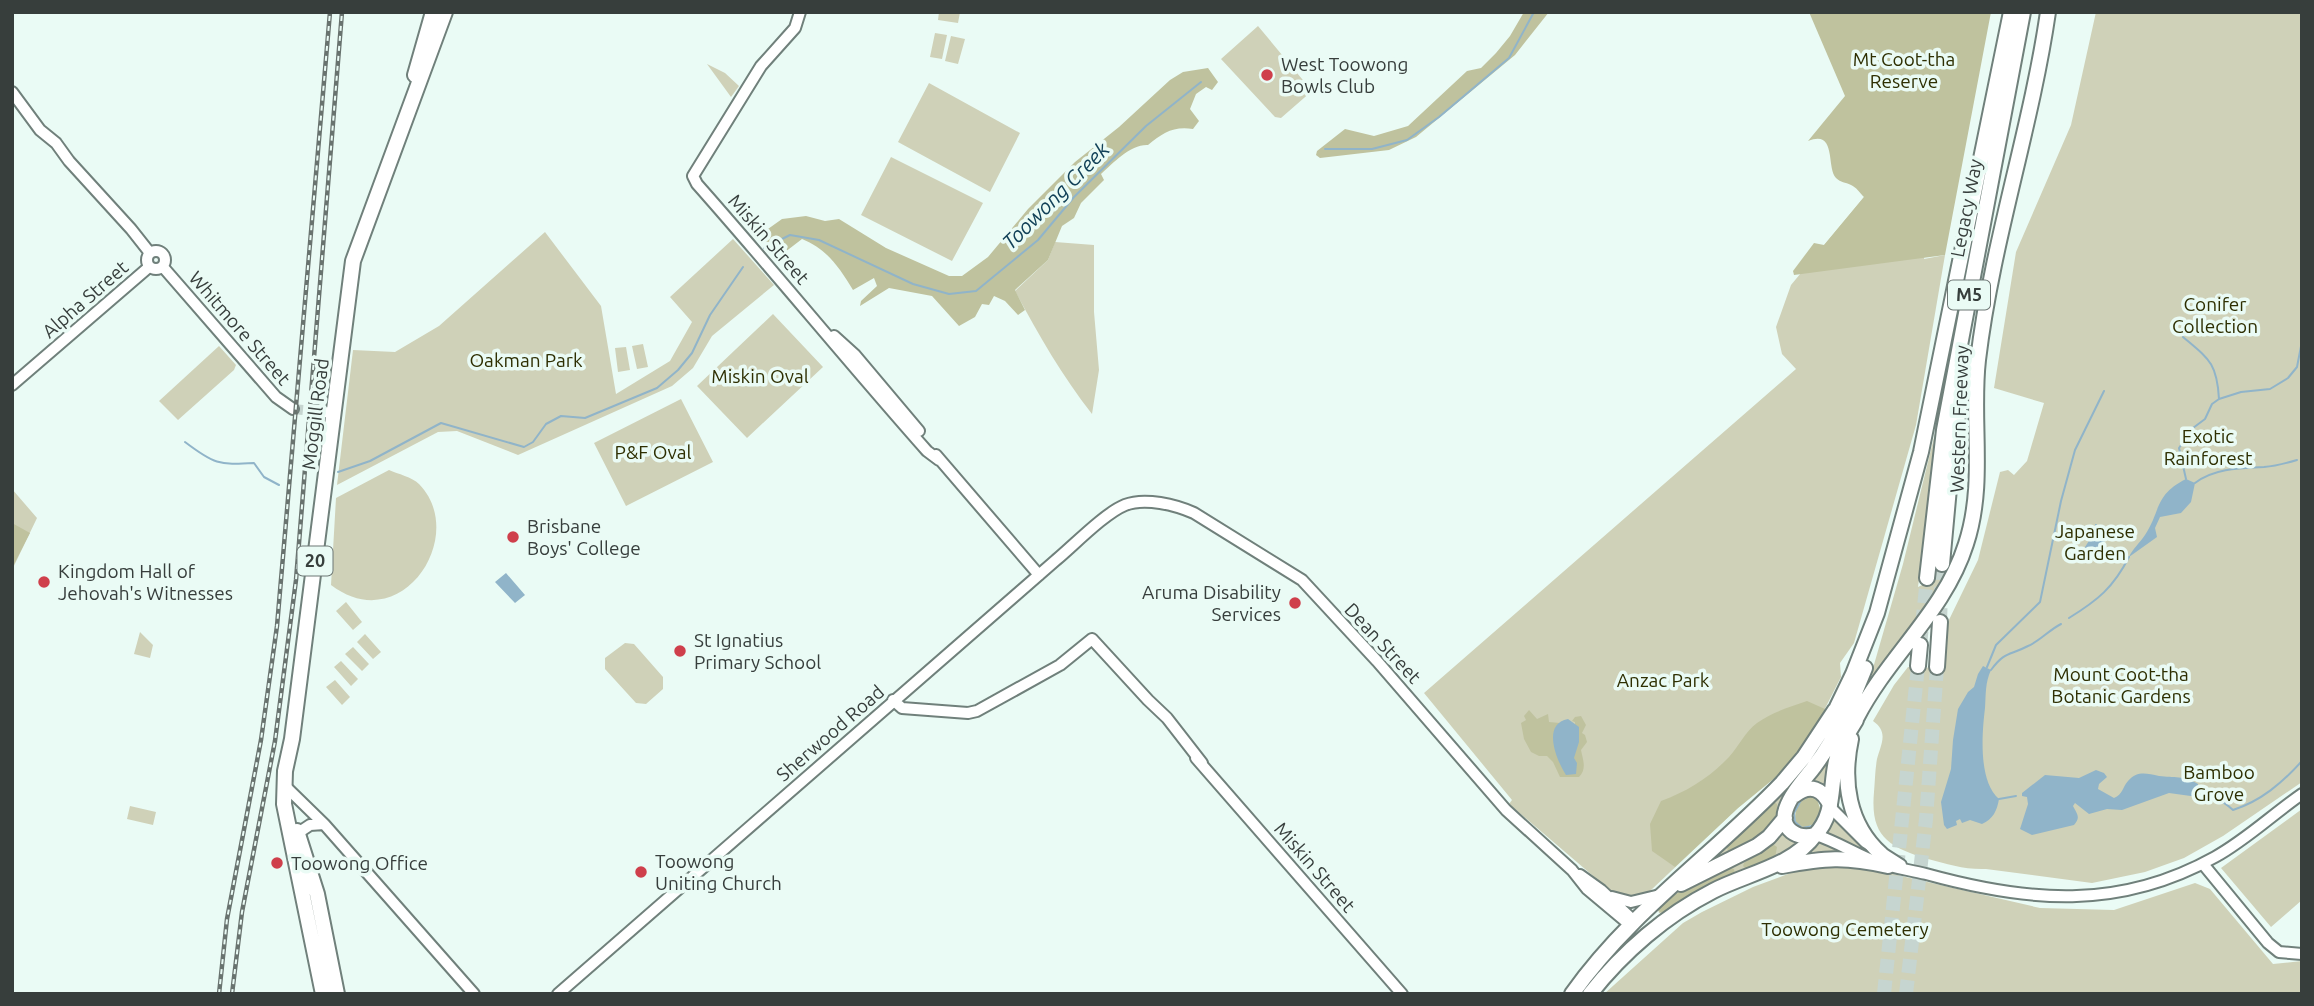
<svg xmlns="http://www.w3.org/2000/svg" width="2314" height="1006" font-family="Ubuntu,sans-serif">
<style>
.green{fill:#cfd1b8}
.forest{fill:#bfc29e}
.water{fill:#90b4c9}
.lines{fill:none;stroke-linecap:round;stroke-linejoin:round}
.stream{stroke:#90b4c9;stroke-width:2}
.secondary-tunnel{stroke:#c6d5d0;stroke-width:10;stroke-dasharray:10 5;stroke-linecap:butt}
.highway-tunnel{stroke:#c6d5d0;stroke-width:14;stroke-dasharray:14 7;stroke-linecap:butt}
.secondary-casing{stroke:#70807b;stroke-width:14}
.highway-casing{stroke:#70807b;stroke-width:18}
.secondary{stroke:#fff;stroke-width:10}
.highway{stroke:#fff;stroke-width:14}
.rail-casing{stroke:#69736f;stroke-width:4.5}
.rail{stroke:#eafbf5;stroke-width:2;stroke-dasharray:5;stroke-linecap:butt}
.poi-dot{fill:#cf3f4b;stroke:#eafbf5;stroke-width:2.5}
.labels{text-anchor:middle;stroke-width:7;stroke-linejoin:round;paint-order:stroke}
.shield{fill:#eafbf5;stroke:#6d7774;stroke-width:2}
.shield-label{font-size:18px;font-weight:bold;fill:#373e3c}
.park-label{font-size:19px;fill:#2e2f02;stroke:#eafbf5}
.poi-label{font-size:19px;fill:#373e3c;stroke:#eafbf5;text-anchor:start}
.street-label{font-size:19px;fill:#373e3c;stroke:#eafbf5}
.water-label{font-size:21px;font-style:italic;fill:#124158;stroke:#eafbf5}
</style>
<rect width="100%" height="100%" fill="#eafbf5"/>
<path class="green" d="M939 12H960L958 23 938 20Z
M1971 12 1924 259 1945 255 1916 425 1854 643 1840 663 1841 677 1811 736 1777 776 1738 808 1650 891 1630 896 1613 893 1509 804 1512 800 1424 693 1796 369 1782 354 1776 327 1791 285 1864 197Z
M2096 12H2302V782L2223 836 2184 858 2145 872 2092 883 1986 869C1966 870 1947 864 1928 859 1888 847 1870 836 1874 792 1875 781 1875 770 1877 759 1881 744 1889 732 1873 721L1894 685 1908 667 1942 668 1947 624 1978 560 2000 472 2008 470 2014 475 2027 461 2044 403 1994 388 2016 252 2071 125Z
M1258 26 1312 91 1281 118 1275 117 1221 59Z
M935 33 947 35 942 59 930 57Z
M951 36 965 39 958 64 945 61Z
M707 64 725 73 739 86 731 97Z
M929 83 1020 133 990 192 898 142Z
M891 157 983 203 952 261 861 215Z
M545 232 601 306 616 394 670 361 692 322 670 297 733 239 774 285 712 336 693 368 672 386 518 455 457 431 438 432 337 485 353 350 395 352 439 326Z
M1055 242 1094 245V312L1099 370 1092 414C1062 376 1038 334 1015 291L1048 260Z
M773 314 823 367 747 438 697 386Z
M643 344 648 367 637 369 632 346Z
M219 346 236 365 234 370 178 420 159 401Z
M626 347 630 370 618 372 615 348Z
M681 399 713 462 626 506 594 443Z
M1937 425H1940L1918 587 1938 577 1951 561 1927 604 1873 676 1871 675 1903 564Z
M389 470C398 474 412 477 419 484 469 535 402 639 331 585L336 498Z
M12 489 37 518 12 570Z
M346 602 362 622 353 630 336 611Z
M140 632 153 645 150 658 134 654Z
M365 634 381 652 373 659 357 642Z
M625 643 634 644 663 677V689L646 704 636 703 605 669V658Z
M353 647 369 664 362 671 345 654Z
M341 661 358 679 351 686 334 667Z
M335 680 350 697 342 705 326 687Z
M1838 736 1829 795 1807 784Z
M1818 747H1820L1768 835 1697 871Z
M130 806 156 812 153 825 127 819Z
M2302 809V900L2271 927 2221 868Z
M1834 814 1879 859 1824 834Z
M1781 829 1789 839 1801 844 1665 913H1659L1657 906 1665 900Z
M1822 842 1855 854 1800 859Z
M1849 864 2040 908 2114 910 2195 883 2210 889 2273 964 2302 961V994H1604L1683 923 1702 912 1753 887 1796 871Z"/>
<path class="forest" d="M1524 12H1549L1515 55 1416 137 1389 150 1320 158 1316 155 1317 151 1345 129 1374 136 1408 126 1467 71 1481 68 1496 53 1510 36Z
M1809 12H1991L1945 255 1794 275 1793 271 1814 243 1824 245 1864 197C1860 193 1856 187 1851 185 1845 182 1841 183 1836 178 1826 167 1837 129 1808 141L1845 96Z
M1208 68 1218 82 1212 90 1206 87 1196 94 1190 109 1199 121 1193 129C1173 126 1163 133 1148 145 1131 144 1113 163 1101 174L1104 180 1081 203 1074 218 1062 226 1048 260 1015 290 1025 310 1018 315 1005 301 994 296 989 305 982 304 975 317 959 326 932 296 889 288 860 306 861 301 877 286 874 278 853 290C839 267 827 249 802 239L776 259 761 234 782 219 806 216 825 221 839 219 886 248 949 276H962L988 257 1028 209 1075 162 1119 127 1170 80 1183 72Z
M12 523 30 533 12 568Z
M1807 701 1825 709 1811 736 1777 776 1738 808 1675 867 1652 851 1650 824 1661 801C1688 791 1709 778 1729 757 1739 746 1745 732 1757 723 1772 712 1790 707 1807 701Z
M1529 710 1537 719 1548 714 1549 722 1560 723 1556 727 1573 758 1575 722 1572 721 1575 717 1581 716 1586 725 1582 733 1585 735 1587 742 1581 750C1583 760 1587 769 1579 777H1560L1553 762 1547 756H1539L1531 752 1524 739 1521 723 1526 720 1524 716Z
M1809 796 1817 799 1821 811 1814 824 1804 828 1797 824C1792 814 1798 800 1809 796Z
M1774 802 1777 804C1779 831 1750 846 1728 852L1727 847Z
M1771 843 1777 847 1775 858 1747 870 1743 866 1744 863Z
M1729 868 1734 869 1735 875 1665 912H1660L1658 910C1671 892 1708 878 1729 868Z"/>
<path class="water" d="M2186 479 2195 483 2191 502 2181 513 2160 517 2155 528 2157 537 2129 557C2133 548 2140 543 2145 535 2161 511 2154 495 2186 479Z
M2101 527 2106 529 2107 535 2101 550 2087 555 2082 562 2080 555 2092 536Z
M506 573 525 595 515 603 495 582Z
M1983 666 1991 670C1985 683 1986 694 1985 708 1982 733 1978 781 1999 799 1997 811 1993 819 1982 824L1970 820 1962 823 1960 819 1956 821 1957 825 1947 829 1944 825 1941 802 1951 769 1953 740 1958 709 1968 692 1974 687 1978 674Z
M1568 719 1579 727V742L1574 758 1577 763 1576 774 1566 775C1557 761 1541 724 1568 719Z
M2096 770 2104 773 2107 777 2099 784 2098 789 2114 798C2123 794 2122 788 2128 781 2138 770 2147 774 2159 776 2174 778 2184 775 2198 784V797L2169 793 2122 810 2107 809 2089 814 2075 803 2073 806C2077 814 2081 817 2074 825L2032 835 2020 829 2028 804 2027 797 2022 796V793L2045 775 2079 778Z"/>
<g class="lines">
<path class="stream" d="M1325 149H1372L1407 140 1439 117 1509 58 1534 12
M764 248 790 235 819 240 913 284 949 294 976 291 1038 240 1074 197 1146 126 1201 82
M2183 337C2209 359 2217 363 2219 399
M185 442C214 464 218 465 254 463L264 477 279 485
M338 472 370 461 441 423 524 447 533 442 546 424 561 416 585 418 657 388 678 370 692 353 710 315 743 267
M2186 479 2179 448 2193 428 2205 419 2212 404 2219 399 2241 392 2270 389 2288 378 2297 367 2302 341
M2195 483C2214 468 2241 468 2264 467 2276 466 2287 463 2297 460
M2096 525 2098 529
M2069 618C2098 600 2113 588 2129 557
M1987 667 1996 645 2040 602 2061 501 2075 450 2104 391
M1991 670C2005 651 2009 656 2028 646 2040 641 2049 630 2061 624
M1811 795 1821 802V811L1813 826 1802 828 1795 822 1794 813 1801 800Z
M2198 797C2213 796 2221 799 2233 810 2261 801 2282 783 2302 761
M1999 799 2016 796"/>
<path class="secondary-tunnel" d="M293 409 313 411"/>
<path class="highway-tunnel" d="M1940 622 1942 564
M1920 645 1927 578
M1884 994 1918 666
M1906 994 1926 819 1937 667"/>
<g class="secondary-casing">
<path id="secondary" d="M800 12 795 28 761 66 693 176 697 184C775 272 849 363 927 451L939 460
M12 92 40 130 56 143 69 161 131 229 150 253
M147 260a9 9 0 1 1 18 0a9 9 0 1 1-18 0Z
M163 267 276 397 293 409
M834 336 855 355 919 431
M12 385 149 267
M313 411 334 413
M936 455 1039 575
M893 700 902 708 968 713 977 711 1060 665 1092 639 1148 700 1167 718 1202 763
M1196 758 1402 994
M284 785 324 824 474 994
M1830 807 1865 842 1901 865
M298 833 310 825 324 824
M1816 835C1838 842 1857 855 1879 863 1894 868 1910 870 1926 874 2028 902 2118 911 2215 857 2246 840 2273 814 2302 794
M2203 864 2268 943 2279 952 2302 954
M1580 875 1601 890 1634 921
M1612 897 1631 902 1660 895
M558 994 1056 560C1074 545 1105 513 1125 505 1145 497 1176 505 1194 513L1302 580 1377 661 1506 810 1572 870 1587 889 1630 925"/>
</g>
<g class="highway-casing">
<path id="highway" d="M415 75 433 12
M1942 564 1953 445 1968 354
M1927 578 1944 430 2023 12
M1918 666 1920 645
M1937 667 1940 622
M1837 707 1853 674 1877 613 1921 452 2011 12
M1847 712 1865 668
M1845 715C1836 734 1826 751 1814 767 1804 780 1791 794 1786 809 1779 829 1798 840 1815 835 1835 815 1830 787 1836 761 1840 746 1848 733 1856 720
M1857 717C1889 655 1945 611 1966 544 1986 483 1971 421 1978 360 1992 242 2031 129 2048 12
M1851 739C1842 781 1848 824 1881 854
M1795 795C1810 783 1823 789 1830 805
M297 831 317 894 337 994
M1782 866C1825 858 1845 856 1888 866
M1681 884 1757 846 1769 837 1785 818
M323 994 284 804 285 771 292 739 353 261 445 12
M1572 994C1630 912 1713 855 1782 783L1804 757 1835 710
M1590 994C1623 952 1666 915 1713 891 1745 874 1793 866 1815 835"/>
</g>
<use href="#secondary" class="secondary"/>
<use href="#highway" class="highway"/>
<g class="rail-casing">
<path id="rail" d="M219 994 227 919 261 740 277 626 330 12
M232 994 242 912 275 741 296 580 342 12"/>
</g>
<use href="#rail" class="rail"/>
</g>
<g class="poi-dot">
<circle cx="1267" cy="75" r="7"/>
<circle cx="513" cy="537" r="7"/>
<circle cx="44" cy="582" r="7"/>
<circle cx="1295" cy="603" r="7"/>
<circle cx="680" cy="651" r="7"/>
<circle cx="277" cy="863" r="7"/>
<circle cx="641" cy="872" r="7"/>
</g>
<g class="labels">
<g class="shield">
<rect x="1948" y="280.5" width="42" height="29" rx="5"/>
<rect x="297.5" y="546.5" width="35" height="29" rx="5"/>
</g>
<g class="shield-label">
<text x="1969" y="301">M5</text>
<text x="315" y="567">20</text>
</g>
<g class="park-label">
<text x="1904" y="66">Mt Coot-tha<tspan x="1904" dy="22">Reserve</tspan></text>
<text x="2215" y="311">Conifer<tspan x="2215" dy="22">Collection</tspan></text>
<text x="526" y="367">Oakman Park</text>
<text x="760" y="383">Miskin Oval</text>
<text x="2208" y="443">Exotic<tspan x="2208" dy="22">Rainforest</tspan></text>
<text x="653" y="459">P&amp;F Oval</text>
<text x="2095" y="538">Japanese<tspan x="2095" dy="22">Garden</tspan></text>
<text x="2121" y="681">Mount Coot-tha<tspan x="2121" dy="22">Botanic Gardens</tspan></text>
<text x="1663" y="687">Anzac Park</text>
<text x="2219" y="779">Bamboo<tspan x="2219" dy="22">Grove</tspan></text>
<text x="1845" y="936">Toowong Cemetery</text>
</g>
<g class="poi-label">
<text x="1281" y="71">West Toowong<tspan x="1281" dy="22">Bowls Club</tspan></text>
<text x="527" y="533">Brisbane<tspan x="527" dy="22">Boys' College</tspan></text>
<text x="58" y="578">Kingdom Hall of<tspan x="58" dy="22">Jehovah's Witnesses</tspan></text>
<text x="1281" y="599" text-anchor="end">Aruma Disability<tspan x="1281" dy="22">Services</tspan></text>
<text x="694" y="647">St Ignatius<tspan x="694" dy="22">Primary School</tspan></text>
<text x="655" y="868">Toowong<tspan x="655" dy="22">Uniting Church</tspan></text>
<text x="291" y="870">Toowong Office</text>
</g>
<g class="street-label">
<text transform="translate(1966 208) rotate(-79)" y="7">Legacy Way</text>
<text transform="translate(769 239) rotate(49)" y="7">Miskin Street</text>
<text transform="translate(85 299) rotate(-41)" y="7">Alpha Street</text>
<text transform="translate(240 328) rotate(49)" y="7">Whitmore Street</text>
<text transform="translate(315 414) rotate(-83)" y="7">Moggill Road</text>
<text transform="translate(1959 419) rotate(-88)" y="7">Western Freeway</text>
<text transform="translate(1383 643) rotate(47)" y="7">Dean Street</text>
<text transform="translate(830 733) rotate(-41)" y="7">Sherwood Road</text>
<text transform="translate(1315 867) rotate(49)" y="7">Miskin Street</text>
</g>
<g class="water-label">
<text transform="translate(1056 196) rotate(-45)" y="7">Toowong Creek</text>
</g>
</g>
<rect width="2314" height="1006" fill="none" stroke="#373e3c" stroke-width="28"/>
</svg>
